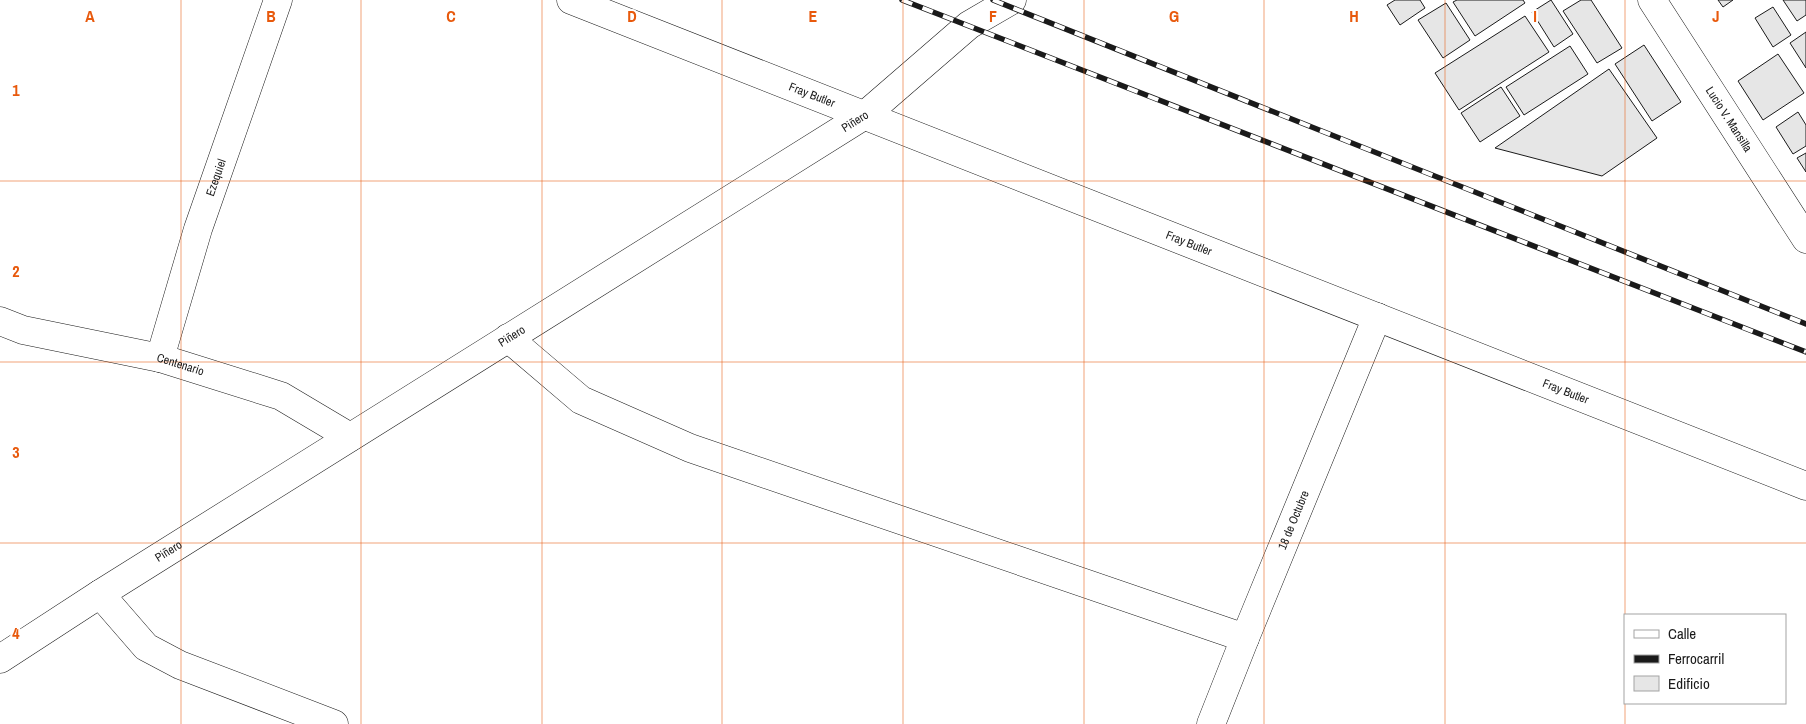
<svg xmlns="http://www.w3.org/2000/svg" width="1806" height="724" font-family="'Archivo Narrow',sans-serif">
<style>
.building{fill:#e6e6e6;stroke:#1a1a1a}
.lines{fill:none;stroke-linecap:round;stroke-linejoin:round}
.minor-casing{stroke:#1a1a1a;stroke-width:29}
.tertiary-casing{stroke:#1a1a1a;stroke-width:29}
.minor{stroke:#fff;stroke-width:28}
.tertiary{stroke:#fff;stroke-width:28}
.rail-casing{stroke:#1a1a1a;stroke-width:5.5}
.rail{stroke:#fff;stroke-width:4;stroke-dasharray:11;stroke-linecap:butt}
.grid{fill:none;stroke:#e8590c;stroke-width:1;stroke-opacity:0.55}
.labels{text-anchor:middle;stroke-width:4;stroke-linejoin:round;paint-order:stroke}
.street-label{font-size:12px;fill:#1a1a1a;stroke:#fff}
.grid-label{font-size:16px;text-anchor:middle;font-weight:bold;fill:#e8590c;stroke:#fff;stroke-width:4;stroke-linejoin:round;paint-order:stroke}
</style>
<rect width="100%" height="100%" fill="#fff"/>
<path class="building" d="M1395 0H1420L1425 8 1400 25 1387 5Z
M1457 0H1523L1525 3 1475 36 1453 2Z
M1551 0 1573 34 1554 47 1532 12Z
M1581 0H1591L1622 48 1597 63 1563 11Z
M1718 0H1733L1723 7Z
M1783 0H1806V15L1797 21Z
M1446 3 1470 40 1443 58 1418 20Z
M1773 7 1791 35 1773 47 1755 18Z
M1525 16 1549 52 1459 110 1435 73Z
M1806 32V68L1790 43Z
M1644 45 1681 102 1652 121 1615 64Z
M1570 46 1588 74 1524 115 1506 87Z
M1778 54 1804 93 1763 120 1738 81Z
M1609 69 1657 138 1602 176 1495 148Z
M1501 87 1520 116 1480 142 1461 113Z
M1798 112 1806 125V146L1793 154 1776 127Z
M1806 153V172L1797 158Z"/>
<g class="lines">
<g class="minor-casing">
<g id="minor">
<path id="s1" d="M1652 0 1806 239"/>
<path id="s2" d="M0 321 23 330 160 358 281 396 350 437"/>
<path d="M508 338 581 400 690 448 1245 638"/>
<path id="s3" d="M160 358 198 229 278 0"/>
<path d="M100 594 146 647 180 665 334 724"/>
<path id="s4" d="M1211 724 1245 638 1377 317"/>
</g>
</g>
<g class="tertiary-casing">
<g id="tertiary">
<path id="s5" d="M571 0 1806 486"/>
<path id="s6" d="M0 659 100 594 865 115 969 25 1012 0"/>
</g>
</g>
<use href="#minor" class="minor"/>
<use href="#tertiary" class="tertiary"/>
<g class="rail-casing">
<path id="rail" d="M902 0 1806 352
M993 0 1806 324"/>
</g>
<use href="#rail" class="rail"/>
</g>
<path class="grid" d="M181 0V724M361 0V724M542 0V724M722 0V724M903 0V724M1084 0V724M1264 0V724M1445 0V724M1625 0V615M0 181H1806M0 362H1806M0 543H1806M1625 703V724"/>
<g class="labels">
<g class="street-label">
<text dy="4" stroke="none"><textPath href="#s5" startOffset="259">Fray Butler</textPath></text>
<text dy="4" stroke="none"><textPath href="#s1" startOffset="142">Lucio V. Mansilla</textPath></text>
<text dy="4" stroke="none"><textPath href="#s6" startOffset="1010">Piñero</textPath></text>
<text dy="4" stroke="none"><textPath href="#s3" startOffset="189">Ezequiel</textPath></text>
<text dy="4" stroke="none"><textPath href="#s5" startOffset="664">Fray Butler</textPath></text>
<text dy="4" stroke="none"><textPath href="#s6" startOffset="605">Piñero</textPath></text>
<text dy="4" stroke="none"><textPath href="#s2" startOffset="186">Centenario</textPath></text>
<text dy="4" stroke="none"><textPath href="#s5" startOffset="1069">Fray Butler</textPath></text>
<text dy="4" stroke="none"><textPath href="#s4" startOffset="220">18 de Octubre</textPath></text>
<text dy="4" stroke="none"><textPath href="#s6" startOffset="200">Piñero</textPath></text>
</g>
</g>
<g class="grid-label">
<text x="90" y="22">A</text>
<text x="271" y="22">B</text>
<text x="451" y="22">C</text>
<text x="632" y="22">D</text>
<text x="813" y="22">E</text>
<text x="993" y="22">F</text>
<text x="1174" y="22">G</text>
<text x="1354" y="22">H</text>
<text x="1535" y="22">I</text>
<text x="1716" y="22">J</text>
<text x="16" y="96">1</text>
<text x="16" y="277">2</text>
<text x="16" y="458">3</text>
<text x="16" y="639">4</text>
</g>
<rect x="1624" y="614" width="162" height="90" fill="#ffffff" stroke="#a3a3a3"/>
<rect x="1634" y="630" width="25" height="8" fill="#ffffff" stroke="#a3a3a3"/>
<text x="1668" y="639" font-size="15" fill="#1a1a1a">Calle</text>
<rect x="1634" y="655" width="25" height="8" fill="#1a1a1a" stroke="#a3a3a3"/>
<text x="1668" y="664" font-size="15" fill="#1a1a1a">Ferrocarril</text>
<rect x="1634" y="676" width="25" height="15" fill="#e6e6e6" stroke="#a3a3a3"/>
<text x="1668" y="689" font-size="15" fill="#1a1a1a">Edificio</text>
</svg>
